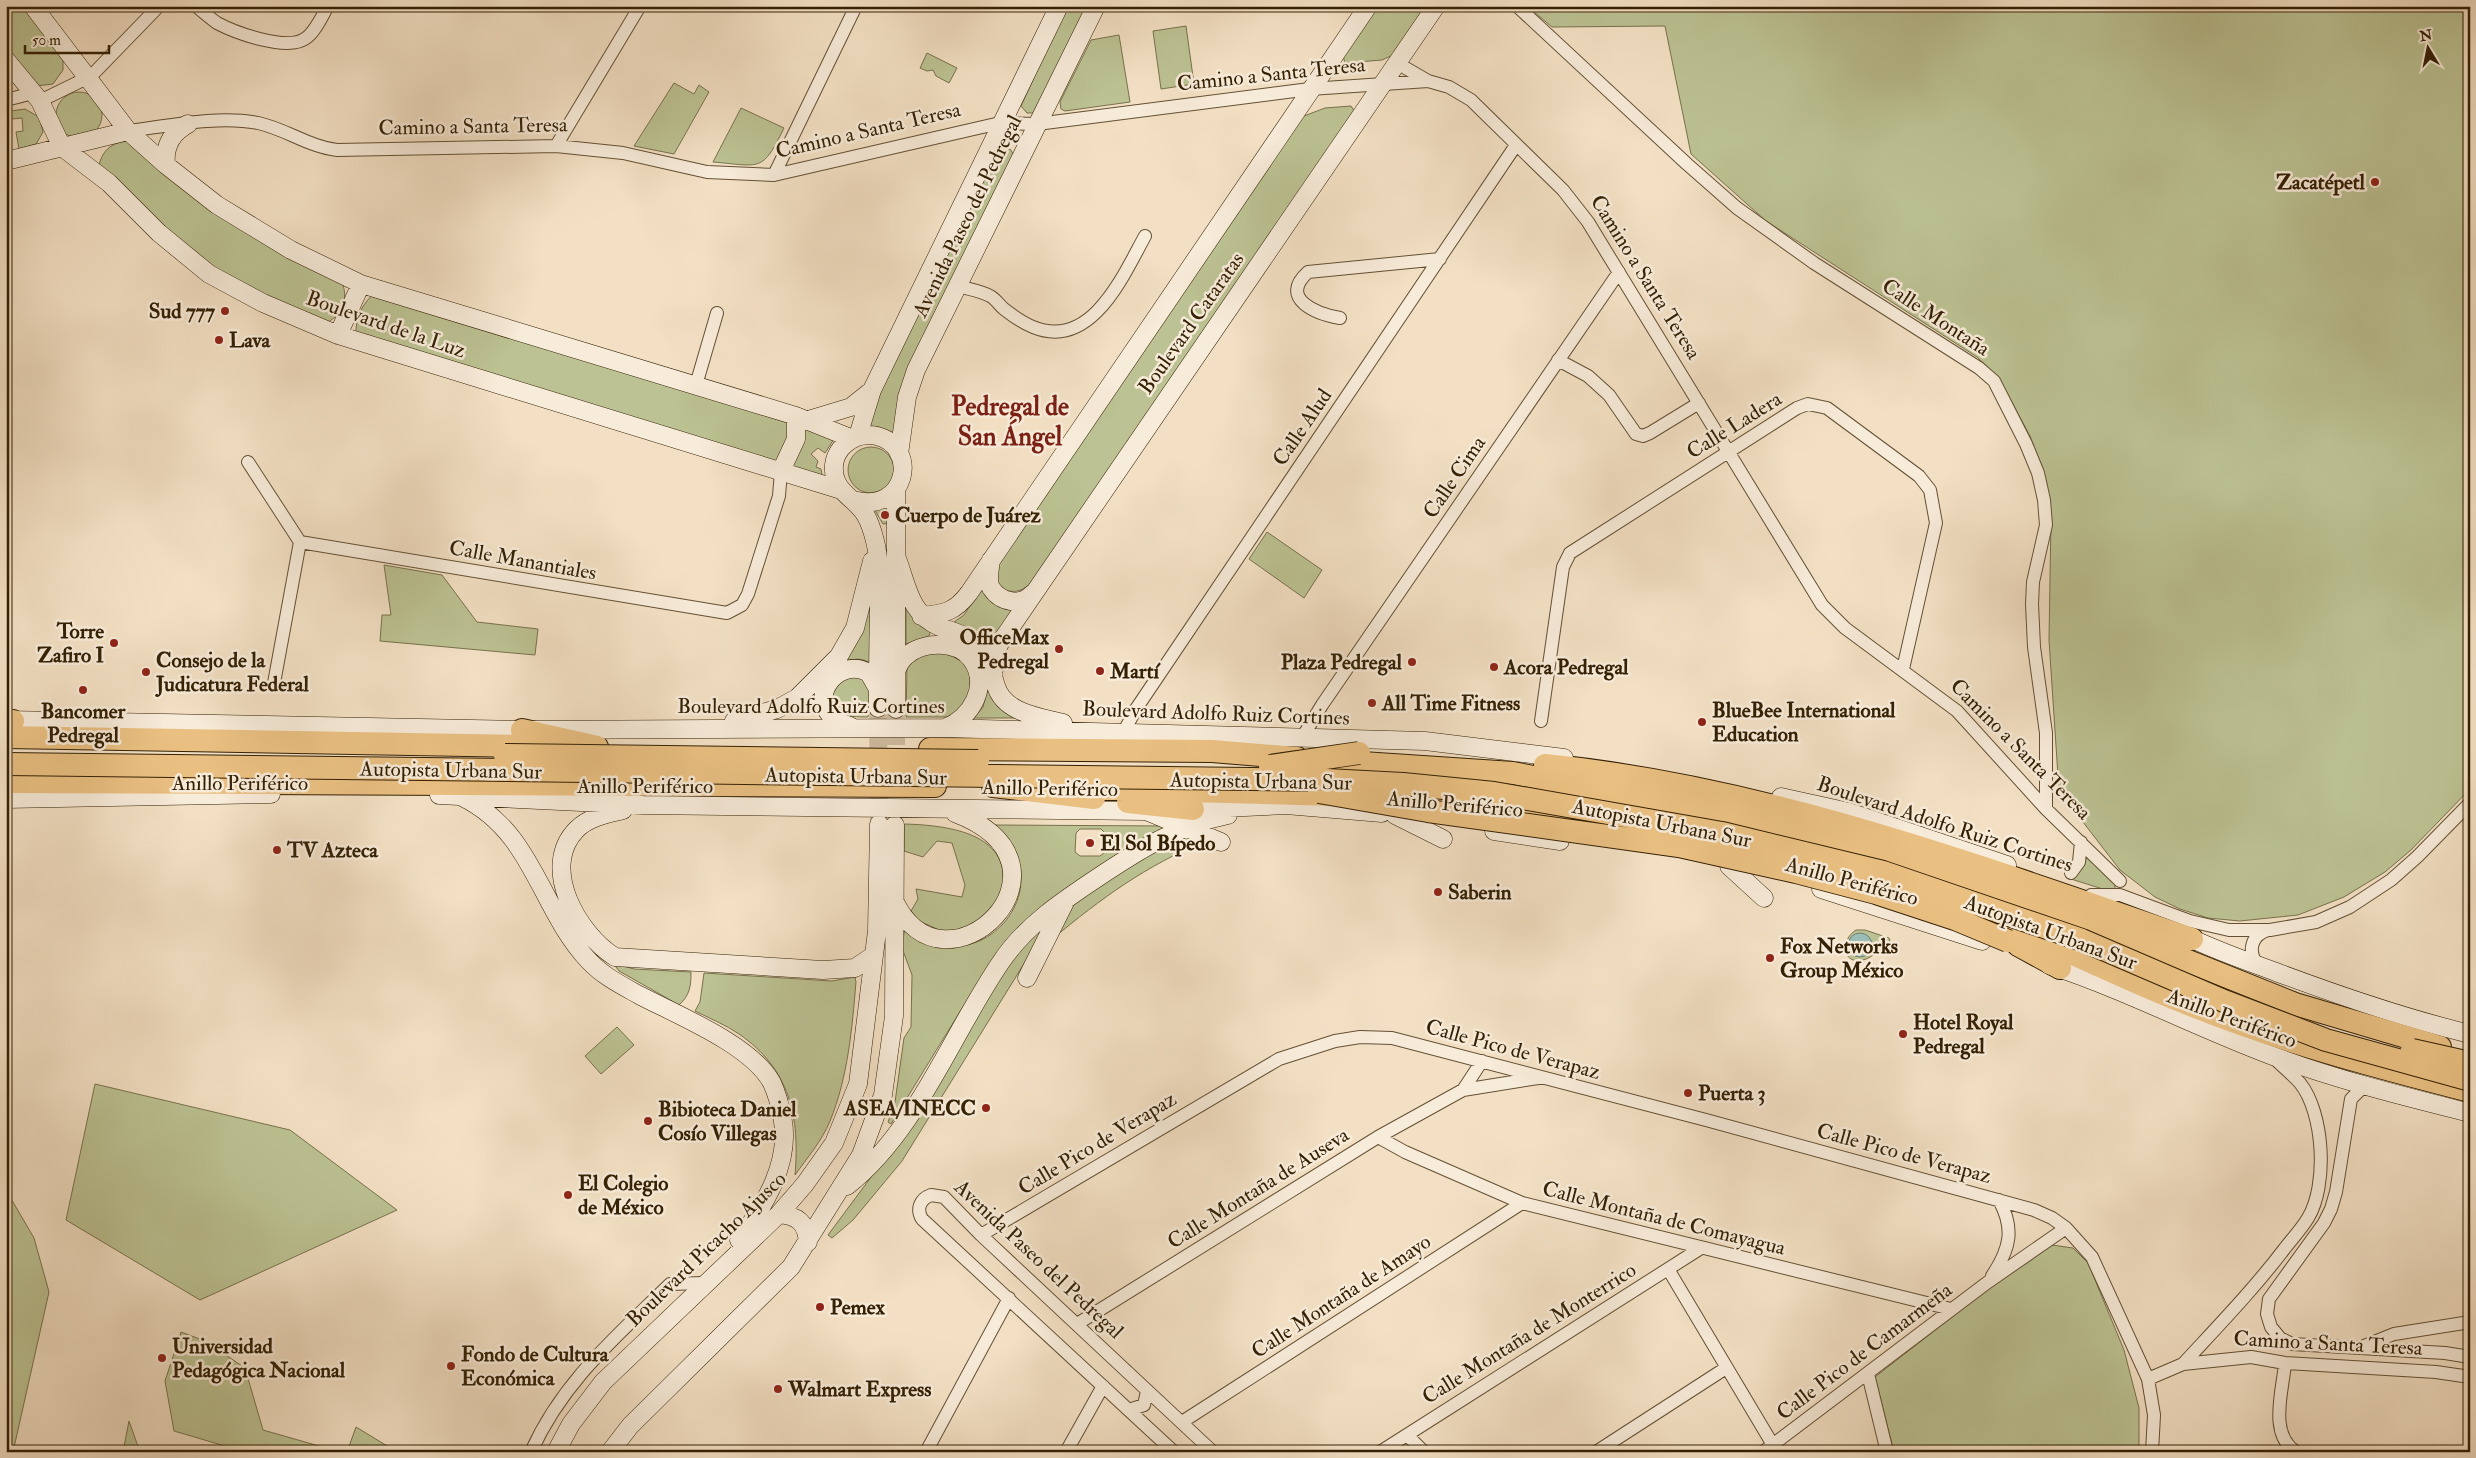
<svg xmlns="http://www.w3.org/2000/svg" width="2476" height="1458" font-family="'IM FELL Double Pica',serif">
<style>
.green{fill:#bcc293;stroke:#78714c;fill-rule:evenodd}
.water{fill:#9bbdb7;stroke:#727e6f}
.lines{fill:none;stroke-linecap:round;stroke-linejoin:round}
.secondary-tunnel{stroke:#cdba9e;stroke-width:18;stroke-dasharray:18 9;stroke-linecap:butt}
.street-casing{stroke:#645034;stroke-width:14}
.secondary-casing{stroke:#342004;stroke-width:19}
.highway-casing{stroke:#342004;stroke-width:24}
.street{stroke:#f7ebd9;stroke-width:12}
.secondary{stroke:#f7ebd9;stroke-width:18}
.highway{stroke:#eac082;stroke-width:22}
.highway-bridge-casing{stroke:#342004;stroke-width:24;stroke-linecap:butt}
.highway-bridge{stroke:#eac082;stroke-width:22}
.poi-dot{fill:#8f2418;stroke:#f7ebd9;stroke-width:2}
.labels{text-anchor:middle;stroke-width:5;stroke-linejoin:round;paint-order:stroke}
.street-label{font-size:21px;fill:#342004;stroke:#f7ebd9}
.poi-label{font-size:21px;font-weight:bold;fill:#342004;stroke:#f7ebd9;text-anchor:start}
.district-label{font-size:26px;font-weight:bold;fill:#7a1f14;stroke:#f7ebd9}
</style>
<rect width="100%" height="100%" fill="#f3e0c4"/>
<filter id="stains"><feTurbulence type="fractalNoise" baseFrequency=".004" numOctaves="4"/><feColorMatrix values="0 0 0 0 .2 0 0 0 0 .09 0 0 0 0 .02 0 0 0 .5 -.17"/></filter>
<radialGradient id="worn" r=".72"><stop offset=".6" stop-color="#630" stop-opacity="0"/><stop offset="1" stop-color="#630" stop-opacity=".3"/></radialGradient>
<path class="green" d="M6 6H22L63 59V70L53 84 36 86 6 55Z
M1067 6H1088L1034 113H1027L1021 106Z
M1378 6H1429L1395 54 1382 60 1345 63 1343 56Z
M1527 6H2470V789L2411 850 2385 872 2344 897 2298 915 2240 921 2208 918 2180 909 2155 897 2120 870 2059 791 2049 640 2051 519 2043 470 2030 436 2007 393 1993 372 1977 357 1766 221 1691 154 1665 26 1552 27Z
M1186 26 1194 84 1161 89 1153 31Z
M1119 35 1130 102 1065 111 1061 109 1060 102 1091 40Z
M927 53 957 68 949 83 936 76 933 70 927 71 920 68Z
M674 83 694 94 699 85 709 92 674 154 634 146Z
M56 115a23 23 0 1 1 46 0a23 23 0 1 1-46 0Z
M1351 106 1355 112 1032 583C1020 592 1012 595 998 586L995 564 1296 119 1325 108Z
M741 108 784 128C762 173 761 166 713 162Z
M25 109 39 117 43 132 36 144 19 149 16 132 23 131 22 118 12 119 10 111Z
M131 141 342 282C349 300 342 316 324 324L228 277 192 252 99 166C102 149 114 141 131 141Z
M1000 147 1010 149 1014 155 894 433 879 427 863 426Z
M376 292 788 423 789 438 776 464 356 336C355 318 362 303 376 292Z
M802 427 834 439 825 453 818 448 811 454 818 461 816 467 821 469 823 480 787 469Z
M848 470a23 23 0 1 1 46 0a23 23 0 1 1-46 0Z
M887 505 892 523 883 524 874 509Z
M1267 532 1322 570 1304 598 1249 559Z
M384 565 442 575 477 622 538 629 535 655 380 641 382 615H391Z
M982 587 1013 609C987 648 994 642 954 622L964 615Z
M906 599 931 630 929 636 906 644Z
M868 611H873L871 664C861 656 850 659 840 665Z
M931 651C950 654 973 660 970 685 970 689 970 696 967 700 963 706 956 712 951 717H906L907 666 914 659Z
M851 674 871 683 868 717C858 717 847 717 837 712 821 702 841 680 851 674Z
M818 690 819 713 784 714 803 703Z
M991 691 1016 718H974L983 707 987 692Z
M904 824C939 825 1002 830 1003 876 1004 881 1005 888 1004 892 1001 902 991 913 986 922L946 933 919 921 911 911 918 899 916 889 962 897 965 885 952 843 937 841 923 857 904 851Z
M993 825 1169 826 985 971 891 1124 888 1122 895 1102 904 1038 911 1027 912 975 902 948 905 926C917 932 933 944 946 946 994 952 1036 900 1016 855 1011 843 1002 834 993 825ZM1080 829H1101L1105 833V852L1100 856H1080L1075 852 1076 833Z
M1193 833 1207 840C1144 867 1103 897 1051 940L1070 903 1155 851Z
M2086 855 2115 884V890L2109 891 2071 879 2082 869Z
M1056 912 902 1161 853 1220 832 1238 828 1235 906 1130 1008 964Z
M1856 930H1865L1889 938 1890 941C1883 947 1872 958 1863 960 1843 965 1839 941 1856 930Z
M613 963 634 969 691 972C691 986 690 995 679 1005L619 971Z
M704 973 832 981 855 977 856 982C852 1029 848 1077 830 1121 822 1141 807 1158 795 1175 800 1117 790 1069 739 1034 726 1025 709 1018 695 1011L700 1002Z
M617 1027 634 1045 601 1074 585 1056Z
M95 1084 290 1130 397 1210 200 1300 66 1220Z
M6 1190 34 1238 49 1292 13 1452H6Z
M2052 1245 2073 1248 2088 1263 2124 1350 2139 1408V1452H1894L1875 1377 2038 1250Z
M181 1332 205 1341 245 1368 263 1430 340 1452H228L225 1446 174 1431 165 1381Z
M129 1421 140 1452H123Z
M356 1427 397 1452H347Z"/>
<path class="water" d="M1848 945a12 12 0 1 1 24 0a12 12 0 1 1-24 0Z"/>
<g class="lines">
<path class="secondary-tunnel" d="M878 708 879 823
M896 772V713"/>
<g class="street-casing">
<path id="street" d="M196 6C203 12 210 18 217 23 236 33 288 52 306 38 315 32 322 16 328 6
M1517 6 1687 164 1737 208 1814 263 1979 368 1994 381 2026 444 2038 473 2044 500 2046 525 2033 582 2032 604 2034 647 2046 733V809
M1397 63 1428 81
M6 100 33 93
M40 101 87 78 95 72 159 6
M128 131C168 126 219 115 258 123 286 129 309 147 337 150L556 146 623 153 707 172 774 175 1000 123 1037 124 1310 89 1428 81 1449 87 1471 100 1563 190 1588 222 1822 605 1845 628 1957 711 2046 809 2120 881
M556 146 640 6
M774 175 856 6
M958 286C968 289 981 291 990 296 996 299 999 305 1004 309 1013 316 1023 323 1033 327 1091 351 1123 276 1145 236
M1340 318C1317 314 1278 299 1308 272L1440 259
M1558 360 1588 376 1609 395 1636 434 1643 436 1650 433 1699 403
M696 385 717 313
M248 462 300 542
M300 542 727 613 742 605 748 594 779 496 781 471
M274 683 300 542
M1541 721 1563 567 1570 553 1797 408 1808 404 1827 408 1919 476 1930 490 1936 523 1903 669
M1123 733 1136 709 1516 145
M1302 738 1322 705 1619 272
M2071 873 2079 862 2081 842
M2091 895H2120L2190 921 2229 930H2270L2316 922 2350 907 2391 880 2417 857 2470 803
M2258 965C2247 952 2251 935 2268 930
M2372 1089H2361L2351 1099 2336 1192 2331 1209 2324 1223 2269 1299 2267 1314 2271 1327 2280 1338 2292 1344 2445 1353 2470 1357
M1463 1090 1482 1061
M1378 1137 1405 1152 1522 1203 1951 1309
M981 1235 1279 1059 1335 1041 1360 1037 1392 1038 1706 1120 2034 1210 2052 1218 2066 1228 2092 1257 2148 1379 2154 1415 2152 1452
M1668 1269 1773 1445
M1992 1276C2010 1249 2015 1229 1999 1200
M1077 1324 1378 1137 1463 1090 1538 1078
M2364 1346 2394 1334 2470 1322
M2285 1363C2283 1390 2268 1434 2296 1452
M2183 1364C2218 1326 2254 1289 2285 1248 2293 1238 2302 1228 2308 1218 2328 1185 2324 1113 2300 1083 2293 1075 2283 1067 2275 1059
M1868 1374 1887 1452
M2148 1379 2183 1364 2251 1357 2285 1363 2436 1372 2470 1377
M1129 1410 1144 1405 1147 1391
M1182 1422 1522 1203
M1407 1435 1424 1452
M531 1452C563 1381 616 1337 670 1284L704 1283
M926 1452 1009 1298
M1066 1452 1103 1386
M1174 1452 922 1219C916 1209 920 1199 931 1195L944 1197 981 1235 1213 1452
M1380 1452 1701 1248
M1596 1452 1726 1368
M1763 1452 1988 1282 2066 1228"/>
</g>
<g class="secondary-casing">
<path id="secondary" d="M33 6 128 131 166 165 217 205 291 250 361 284 796 416 853 439
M6 60 40 101 62 147 109 183 159 233 209 274 263 303 338 335 841 490
M6 161 128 131
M166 165C164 147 171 133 188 124
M338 335 361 284
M808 420 851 407 871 391
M858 436 872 390 1059 6
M899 454 907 397 916 370 1096 6
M781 471 796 439V416
M853 500C907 515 920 447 877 436 855 431 832 448 834 471 835 493 857 499 866 516 870 523 873 533 875 541 881 565 879 590 879 613 878 645 878 677 878 708
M896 556C907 583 909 615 940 627 954 632 970 636 981 647 992 659 991 672 996 686 1004 713 1040 717 1063 723
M991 560C990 569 987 580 991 588 1001 603 1021 606 1032 594
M921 616C944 614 955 612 969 593L1368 6
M994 670 995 654 1000 643 1436 6
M896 672C898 666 901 660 906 656 923 641 958 640 972 660 990 686 971 718 945 728
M896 709V489
M6 720 522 730 944 728 1425 741 1564 758
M734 721 777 709 797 698 839 656 855 628 872 561
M850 726C796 709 836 653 869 673L878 689
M439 795 643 805 1145 811
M462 797C534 832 539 908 589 961 603 976 621 985 639 995 677 1015 752 1045 772 1083 777 1094 780 1105 782 1116 792 1161 765 1205 739 1240
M1781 797 1849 812 2007 865
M6 799 271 794
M623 810C607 814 589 817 577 829 539 867 578 934 615 957L823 970 855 968 874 955
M1181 810 1286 805 1382 813
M1146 811 1221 842
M1395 815 1443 839
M1494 831 1560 841
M1729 866 1764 898
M1821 889 1982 941
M894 900C944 1008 1093 865 955 813
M2180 933C2211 949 2244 960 2276 972 2340 996 2404 1018 2470 1034
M2049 965C2126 990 2198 1028 2273 1056 2338 1080 2403 1096 2470 1113
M1027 978 1065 902
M847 1186C917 1131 951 1035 1001 962 1025 926 1061 902 1097 878 1139 850 1178 825 1228 815
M779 1214C798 1216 806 1222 808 1242
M556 1452 571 1424 603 1382 779 1214 805 1184 834 1143 858 1084 877 931 879 824
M610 1452 630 1426 791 1267 861 1155 883 1095 894 1016 895 825"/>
</g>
<g class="highway-casing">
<path id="highway" d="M6 721H13
M522 730 597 747
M6 737 530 746
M930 749 1212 751 1297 758
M1332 761 1513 773 1698 809 1882 851 2083 919 2295 1004 2440 1047
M1545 765C1769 787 1981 867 2192 939
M6 782 935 786
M993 786 1094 798
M1077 788 1338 795
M1392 797C1475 800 1558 814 1640 831
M1128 802 1193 809
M1991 920C2056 944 2118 976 2183 1002 2275 1040 2373 1066 2470 1091
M2018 945 2060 968"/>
</g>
<use href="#street" class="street"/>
<use href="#secondary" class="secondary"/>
<use href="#highway" class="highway"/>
<g class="highway-bridge-casing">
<path id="highway-bridge" d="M505 755 978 761
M6 764 1327 780 1403 784 1494 793 1722 833 1883 872 2082 940 2224 1001 2326 1040 2470 1080
M1270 766 1359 753
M1319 792 1428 811 1679 846 1796 872 1876 893 1955 919 2008 941
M2412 1050 2470 1063"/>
</g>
<use href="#highway-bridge" class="highway-bridge"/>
</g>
<g class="poi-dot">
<circle cx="2375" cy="182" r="5"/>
<circle cx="225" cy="311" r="5"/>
<circle cx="219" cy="340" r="5"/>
<circle cx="885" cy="515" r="5"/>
<circle cx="114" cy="643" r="5"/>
<circle cx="1059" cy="649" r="5"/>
<circle cx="1412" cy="662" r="5"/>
<circle cx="1494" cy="667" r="5"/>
<circle cx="1100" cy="671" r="5"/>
<circle cx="146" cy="672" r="5"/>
<circle cx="83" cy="690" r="5"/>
<circle cx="1372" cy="703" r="5"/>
<circle cx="1702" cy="722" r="5"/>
<circle cx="1090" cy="843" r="5"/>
<circle cx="277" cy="850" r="5"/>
<circle cx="1438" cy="892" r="5"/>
<circle cx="1770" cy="958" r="5"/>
<circle cx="1903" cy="1034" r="5"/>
<circle cx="1688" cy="1093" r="5"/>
<circle cx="986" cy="1108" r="5"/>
<circle cx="648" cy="1121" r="5"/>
<circle cx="568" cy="1195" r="5"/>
<circle cx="820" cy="1307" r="5"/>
<circle cx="162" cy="1358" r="5"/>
<circle cx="451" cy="1366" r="5"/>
<circle cx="778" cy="1389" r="5"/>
</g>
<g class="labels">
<g class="street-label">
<text transform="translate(1271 74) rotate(-6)" y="7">Camino a Santa Teresa</text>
<text transform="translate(473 126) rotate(-1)" y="7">Camino a Santa Teresa</text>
<text transform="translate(868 130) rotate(-13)" y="7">Camino a Santa Teresa</text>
<text transform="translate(967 216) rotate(-64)" y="7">Avenida Paseo del Pedregal</text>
<text transform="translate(1646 277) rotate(58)" y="7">Camino a Santa Teresa</text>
<text transform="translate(1936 317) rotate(33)" y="7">Calle Montaña</text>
<text transform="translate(1191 323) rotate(-55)" y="7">Boulevard Cataratas</text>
<text transform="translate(386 324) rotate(19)" y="7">Boulevard de la Luz</text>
<text transform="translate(1734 425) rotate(-32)" y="7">Calle Ladera</text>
<text transform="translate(1302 427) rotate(-56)" y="7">Calle Alud</text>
<text transform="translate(1454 477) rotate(-56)" y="7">Calle Cima</text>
<text transform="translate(523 560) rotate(10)" y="7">Calle Manantiales</text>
<text x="811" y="713">Boulevard Adolfo Ruiz Cortines</text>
<text transform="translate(1216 713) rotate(2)" y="7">Boulevard Adolfo Ruiz Cortines</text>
<text transform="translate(2021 749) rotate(45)" y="7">Camino a Santa Teresa</text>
<text transform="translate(451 770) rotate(1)" y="7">Autopista Urbana Sur</text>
<text transform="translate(856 776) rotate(1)" y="7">Autopista Urbana Sur</text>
<text transform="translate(1261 781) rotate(1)" y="7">Autopista Urbana Sur</text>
<text x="240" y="790">Anillo Periférico</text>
<text x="645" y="793">Anillo Periférico</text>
<text transform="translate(1050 788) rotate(1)" y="7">Anillo Periférico</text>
<text transform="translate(1455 804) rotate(5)" y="7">Anillo Periférico</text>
<text transform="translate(1662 823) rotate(11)" y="7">Autopista Urbana Sur</text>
<text transform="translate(1945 824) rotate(18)" y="7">Boulevard Adolfo Ruiz Cortines</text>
<text transform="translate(1852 881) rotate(15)" y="7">Anillo Periférico</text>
<text transform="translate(2051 932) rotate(20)" y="7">Autopista Urbana Sur</text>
<text transform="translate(2232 1018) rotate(20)" y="7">Anillo Periférico</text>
<text transform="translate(1513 1049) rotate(15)" y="7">Calle Pico de Verapaz</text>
<text transform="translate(1097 1143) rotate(-31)" y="7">Calle Pico de Verapaz</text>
<text transform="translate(1904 1153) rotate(15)" y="7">Calle Pico de Verapaz</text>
<text transform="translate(1258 1188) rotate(-32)" y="7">Calle Montaña de Auseva</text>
<text transform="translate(1664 1218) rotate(14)" y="7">Calle Montaña de Comayagua</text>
<text transform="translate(706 1249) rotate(-44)" y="7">Boulevard Picacho Ajusco</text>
<text transform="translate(1039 1259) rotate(43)" y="7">Avenida Paseo del Pedregal</text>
<text transform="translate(1341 1296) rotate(-33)" y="7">Calle Montaña de Amayo</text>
<text transform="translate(1529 1333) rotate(-32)" y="7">Calle Montaña de Monterrico</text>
<text transform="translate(2328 1343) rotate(3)" y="7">Camino a Santa Teresa</text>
<text transform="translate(1864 1351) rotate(-37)" y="7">Calle Pico de Camarmeña</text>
</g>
<g class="poi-label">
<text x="2365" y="189" text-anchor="end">Zacatépetl</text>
<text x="215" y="318" text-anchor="end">Sud 777</text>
<text x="229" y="347">Lava</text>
<text x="895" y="522">Cuerpo de Juárez</text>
<text x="104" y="638" text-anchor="end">Torre<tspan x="104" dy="24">Zafiro I</tspan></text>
<text x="1049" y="644" text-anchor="end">OfficeMax<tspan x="1049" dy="24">Pedregal</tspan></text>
<text x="156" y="667">Consejo de la<tspan x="156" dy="24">Judicatura Federal</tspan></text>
<text x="1402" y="669" text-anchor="end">Plaza Pedregal</text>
<text x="1504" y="674">Acora Pedregal</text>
<text x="1110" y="678">Martí</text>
<text x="1382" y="710">All Time Fitness</text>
<text x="1712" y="717">BlueBee International<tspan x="1712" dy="24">Education</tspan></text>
<text x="83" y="718" text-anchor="middle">Bancomer<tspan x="83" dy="24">Pedregal</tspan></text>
<text x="1100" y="850">El Sol Bípedo</text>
<text x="287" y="857">TV Azteca</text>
<text x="1448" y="899">Saberin</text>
<text x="1780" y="953">Fox Networks<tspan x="1780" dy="24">Group México</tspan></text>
<text x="1913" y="1029">Hotel Royal<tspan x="1913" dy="24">Pedregal</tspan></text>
<text x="1698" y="1100">Puerta 3</text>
<text x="976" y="1115" text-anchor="end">ASEA/INECC</text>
<text x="658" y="1116">Bibioteca Daniel<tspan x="658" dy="24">Cosío Villegas</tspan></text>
<text x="578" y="1190">El Colegio<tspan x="578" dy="24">de México</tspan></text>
<text x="830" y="1314">Pemex</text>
<text x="172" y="1353">Universidad<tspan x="172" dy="24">Pedagógica Nacional</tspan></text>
<text x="461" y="1361">Fondo de Cultura<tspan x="461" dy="24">Económica</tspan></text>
<text x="788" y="1396">Walmart Express</text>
</g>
<g class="district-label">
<text x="1010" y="415">Pedregal de<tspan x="1010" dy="30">San Ángel</tspan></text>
</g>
</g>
<rect width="2476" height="1458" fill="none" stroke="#f3e0c4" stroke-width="25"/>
<rect x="8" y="8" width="2461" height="1443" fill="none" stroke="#342004" stroke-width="2.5"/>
<rect x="12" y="12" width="2451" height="1433" fill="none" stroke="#342004"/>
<g transform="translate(2428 48) rotate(350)" stroke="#f7ebd9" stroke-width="4" paint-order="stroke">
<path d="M0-4L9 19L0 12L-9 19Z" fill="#342004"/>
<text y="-8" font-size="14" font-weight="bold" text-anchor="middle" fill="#342004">N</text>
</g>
<path d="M25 45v8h84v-8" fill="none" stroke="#342004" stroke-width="2.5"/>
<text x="32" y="45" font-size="15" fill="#342004" stroke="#f7ebd9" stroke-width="4" paint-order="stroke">50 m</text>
<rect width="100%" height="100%" filter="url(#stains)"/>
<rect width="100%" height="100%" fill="url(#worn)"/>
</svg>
